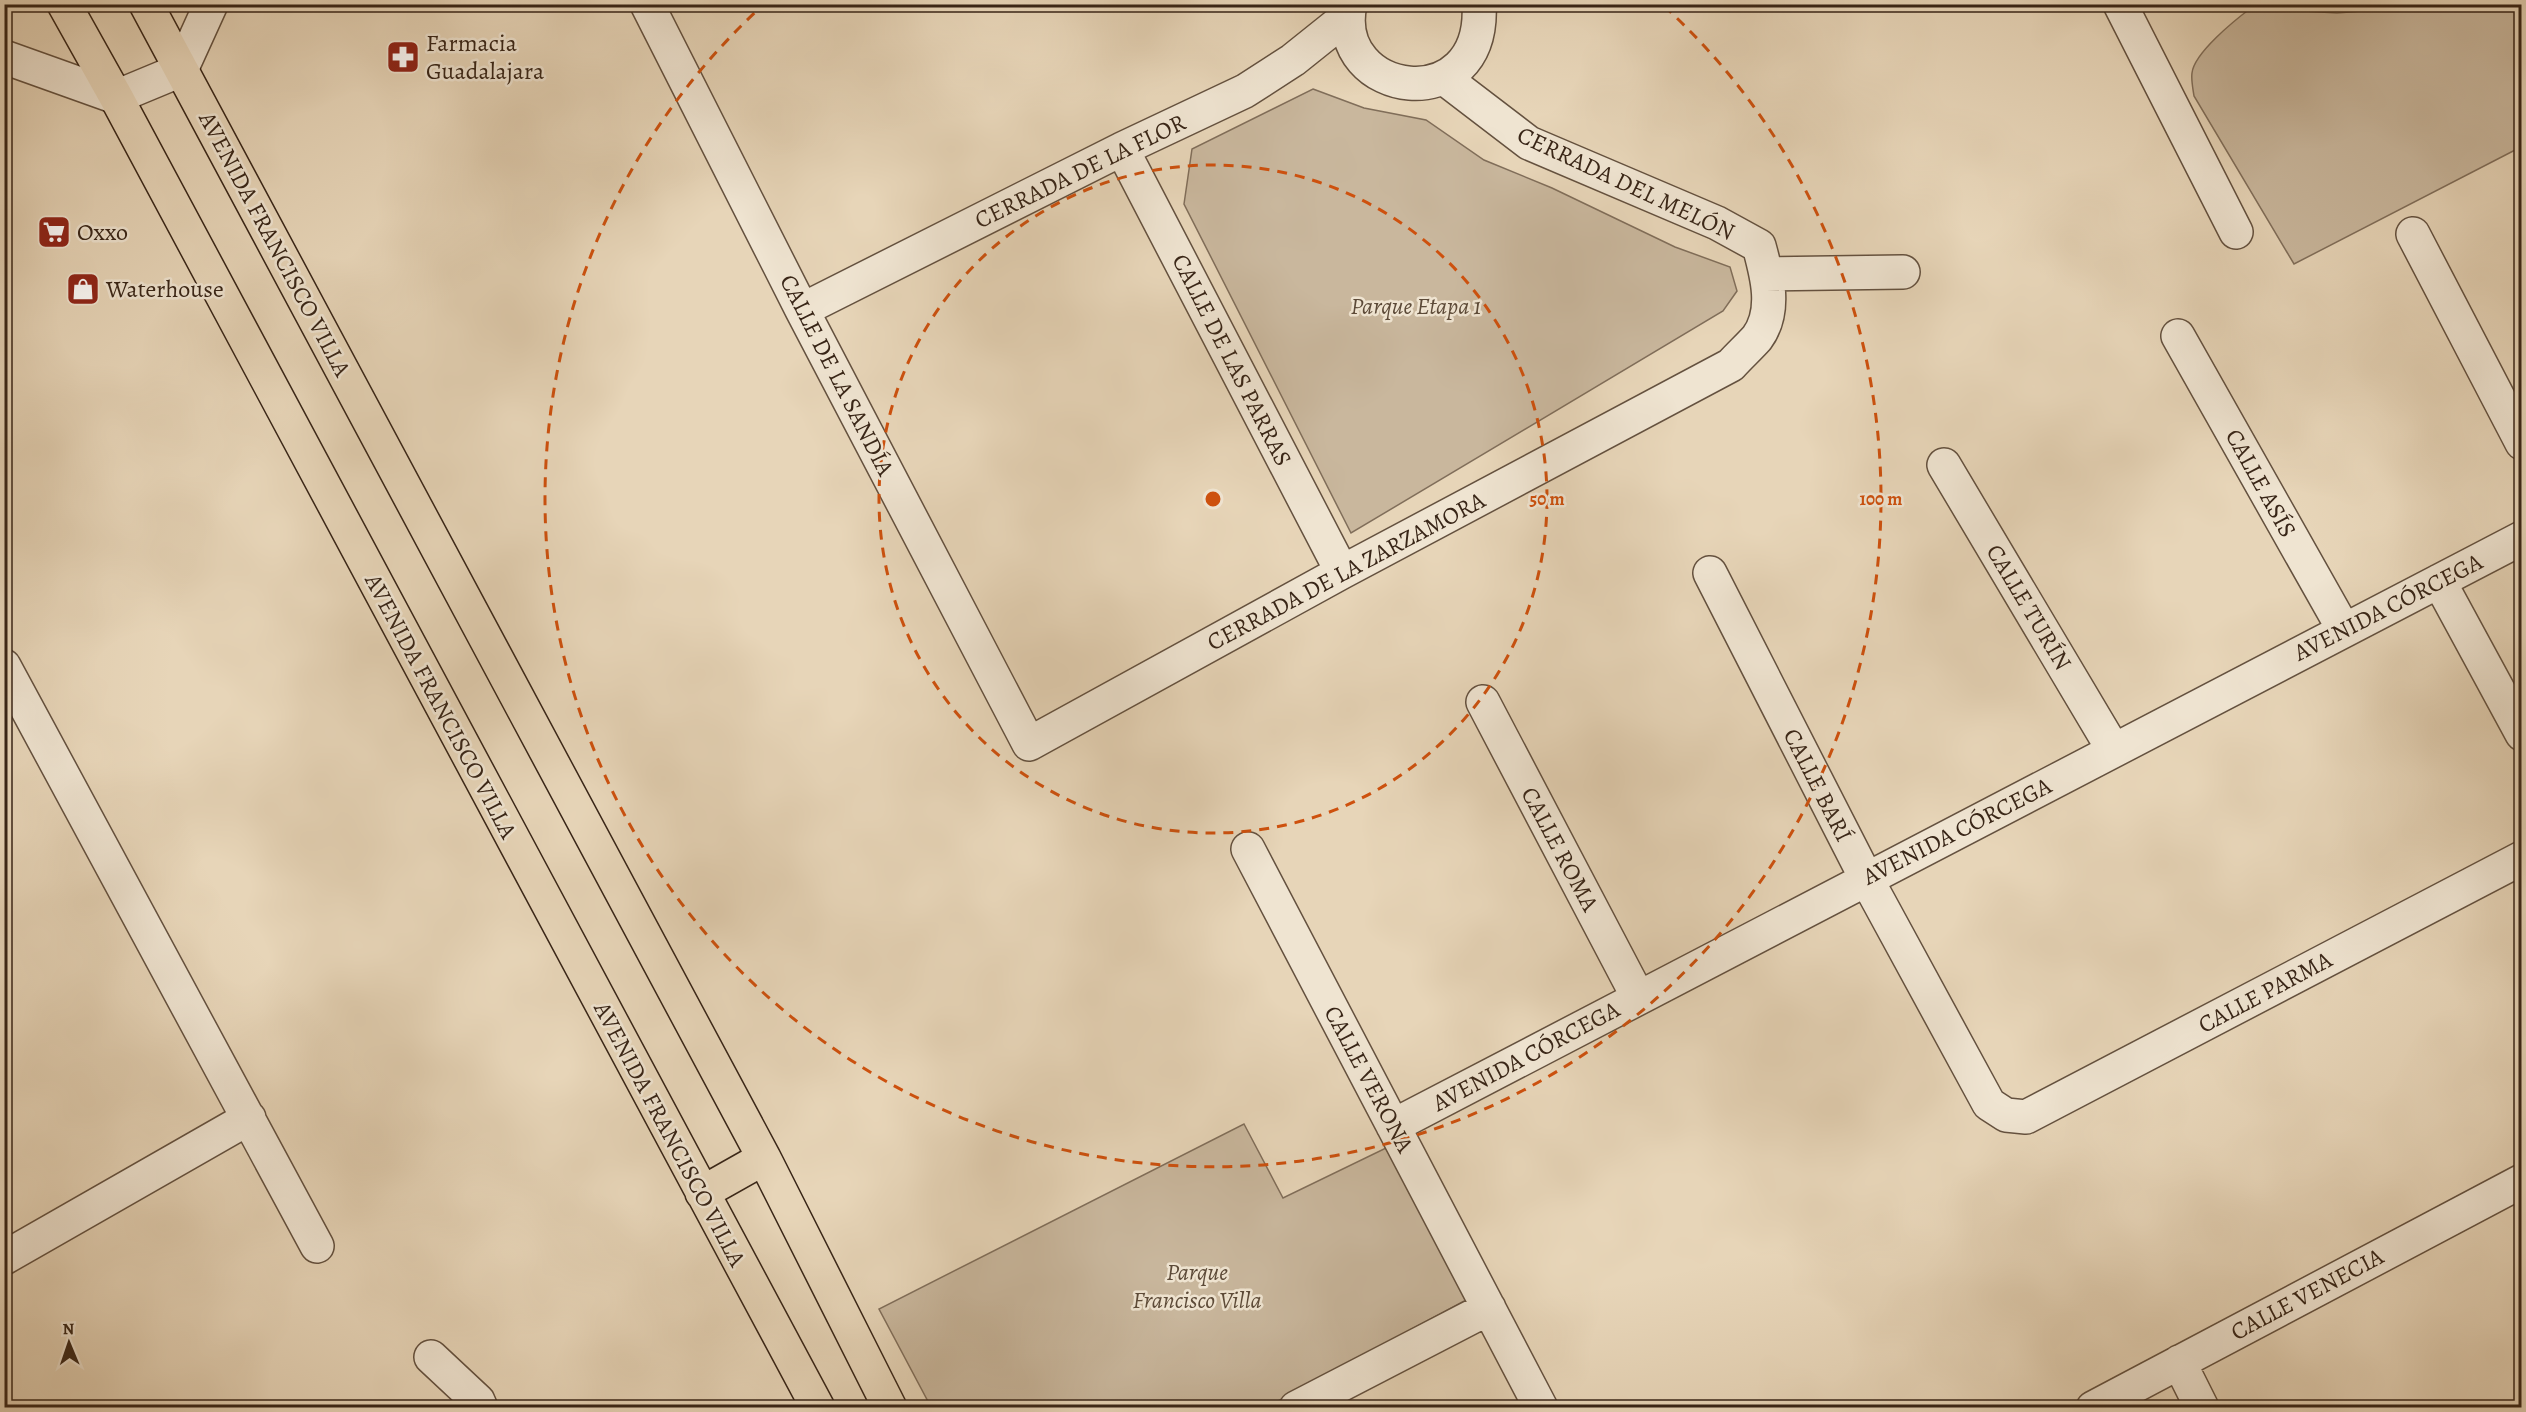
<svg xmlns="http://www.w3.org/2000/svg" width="2526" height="1412" font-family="Alegreya,serif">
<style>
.green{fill:#c9b79d;stroke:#806e5a;stroke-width:1.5}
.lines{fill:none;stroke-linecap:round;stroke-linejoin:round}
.minor-casing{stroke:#64513f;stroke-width:36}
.primary-casing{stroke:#382517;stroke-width:36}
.minor{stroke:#efe4d1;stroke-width:33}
.primary{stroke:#e7d5b8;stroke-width:33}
.ring{fill:none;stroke:#ce510e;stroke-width:3;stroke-dasharray:10 8}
.labels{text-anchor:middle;stroke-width:5;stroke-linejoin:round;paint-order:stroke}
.poi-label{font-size:24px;fill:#382517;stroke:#efe4d1;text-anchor:start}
.street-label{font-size:24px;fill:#382517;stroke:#efe4d1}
.park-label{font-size:24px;font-style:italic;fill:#5c4a38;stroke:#efe4d1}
.centre{fill:#ce510e;stroke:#efe4d1;stroke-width:3}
.ring-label{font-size:18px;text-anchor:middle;font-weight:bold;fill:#ce510e;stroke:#efe4d1;stroke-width:5;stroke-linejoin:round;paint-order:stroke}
</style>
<rect width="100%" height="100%" fill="#e7d5b8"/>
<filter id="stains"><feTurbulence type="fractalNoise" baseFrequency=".00333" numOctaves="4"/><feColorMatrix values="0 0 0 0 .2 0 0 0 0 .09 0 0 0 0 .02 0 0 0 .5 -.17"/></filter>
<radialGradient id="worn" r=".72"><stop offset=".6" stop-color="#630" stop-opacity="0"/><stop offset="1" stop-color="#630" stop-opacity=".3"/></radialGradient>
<path class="green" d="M2450 4 2521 5V147L2294 264 2194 96C2193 89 2191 80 2192 73 2194 53 2235 20 2251 8L2337 13Z
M1313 89 1364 108 1426 120 1484 160 1552 188 1675 247 1730 267 1737 291 1723 311 1351 533 1184 204 1192 149Z
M1244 1124 1283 1198 1386 1148 1468 1299 1265 1408 931 1407 879 1309Z"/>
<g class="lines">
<g class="minor-casing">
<path id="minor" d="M647 4 802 310 1029 744 1342 572 1731 365C1739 356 1749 347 1757 338 1777 311 1767 275 1759 246L1717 223 1529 143 1444 78
M1350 4C1330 98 1486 121 1479 4
M2120 4 2236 232
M4 57 116 97 181 70 211 4
M1122 149 1342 572
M2413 234 2522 443
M1766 274 1903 272
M802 310 1122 149 1245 91 1293 60 1348 16
M2178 336 2344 630
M1944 465 2113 749
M1710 573 1866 878 1989 1104 2006 1115 2026 1117 2522 858
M2439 581 2522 734
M4 666 317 1246
M1483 702 1638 997
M1248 849 1541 1408
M1393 1126 2522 538
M4 1258 249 1118
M431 1357 478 1401 481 1408
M2179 1362 2202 1408
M1296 1408 1489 1308
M2093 1408 2522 1181"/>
</g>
<g class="primary-casing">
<path id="primary" d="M64 4 116 97 818 1408
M146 4 764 1158 890 1408
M702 1193 764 1158"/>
</g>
<use href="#minor" class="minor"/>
<use href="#primary" class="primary"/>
</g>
<g class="ring">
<circle cx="1213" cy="499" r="334"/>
<path d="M1664 6A668 668 0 1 1 762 6"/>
</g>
<defs>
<g id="pharmacy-square" transform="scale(1.725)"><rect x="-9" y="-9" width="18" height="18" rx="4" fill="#8f2418" stroke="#efe4d1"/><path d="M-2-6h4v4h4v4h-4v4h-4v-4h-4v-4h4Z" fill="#fff"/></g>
<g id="supermarket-square" transform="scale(1.725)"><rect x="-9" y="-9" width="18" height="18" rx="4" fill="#8f2418" stroke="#efe4d1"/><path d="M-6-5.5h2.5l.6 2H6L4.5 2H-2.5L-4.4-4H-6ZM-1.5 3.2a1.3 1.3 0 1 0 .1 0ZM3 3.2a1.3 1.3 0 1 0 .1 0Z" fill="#fff"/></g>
<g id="shop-square" transform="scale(1.725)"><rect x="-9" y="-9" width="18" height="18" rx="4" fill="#8f2418" stroke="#efe4d1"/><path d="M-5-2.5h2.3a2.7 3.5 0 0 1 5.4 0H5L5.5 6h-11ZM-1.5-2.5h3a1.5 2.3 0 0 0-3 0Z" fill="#fff"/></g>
</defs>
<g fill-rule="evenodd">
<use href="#pharmacy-square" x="403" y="57"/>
<use href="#supermarket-square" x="54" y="232"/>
<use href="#shop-square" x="83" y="289"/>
</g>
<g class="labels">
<g class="poi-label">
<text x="426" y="51">Farmacia<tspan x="426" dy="28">Guadalajara</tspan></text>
<text x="77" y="240">Oxxo</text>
<text x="106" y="297">Waterhouse</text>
</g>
<g class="street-label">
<text transform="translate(1080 171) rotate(-26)" y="8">CERRADA DE LA FLOR</text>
<text transform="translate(1626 183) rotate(25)" y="8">CERRADA DEL MELÓN</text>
<text transform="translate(275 244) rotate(62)" y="8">AVENIDA FRANCISCO VILLA</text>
<text transform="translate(1232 360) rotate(63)" y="8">CALLE DE LAS PARRAS</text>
<text transform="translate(837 375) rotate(63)" y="8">CALLE DE LA SANDÍA</text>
<text transform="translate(2261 483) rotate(61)" y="8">CALLE ASÍS</text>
<text transform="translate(1346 571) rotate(-28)" y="8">CERRADA DE LA ZARZAMORA</text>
<text transform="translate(2029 607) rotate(59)" y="8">CALLE TURÍN</text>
<text transform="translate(2388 607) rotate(-27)" y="8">AVENIDA CÓRCEGA</text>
<text transform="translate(441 706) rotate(62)" y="8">AVENIDA FRANCISCO VILLA</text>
<text transform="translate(1818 785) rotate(63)" y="8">CALLE BARÍ</text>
<text transform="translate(1957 831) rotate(-27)" y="8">AVENIDA CÓRCEGA</text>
<text transform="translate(1560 849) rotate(62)" y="8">CALLE ROMA</text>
<text transform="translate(2265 992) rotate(-28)" y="8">CALLE PARMA</text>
<text transform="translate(1526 1056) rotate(-28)" y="8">AVENIDA CÓRCEGA</text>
<text transform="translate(1369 1079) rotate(62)" y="8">CALLE VERONA</text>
<text transform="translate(670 1134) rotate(62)" y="8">AVENIDA FRANCISCO VILLA</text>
<text transform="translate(2307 1294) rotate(-28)" y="8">CALLE VENECIA</text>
</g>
<g class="park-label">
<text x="1416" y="314">Parque Etapa 1</text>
<text x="1197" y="1280">Parque<tspan x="1197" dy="28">Francisco Villa</tspan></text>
</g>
</g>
<circle cx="1213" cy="499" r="9" class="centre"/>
<g class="ring-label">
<text x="1547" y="505">50 m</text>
<text x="1881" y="505">100 m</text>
</g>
<rect width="2526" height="1412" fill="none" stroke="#e7d5b8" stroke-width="24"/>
<rect x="6" y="6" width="2514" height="1400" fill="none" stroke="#382517" stroke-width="3"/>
<rect x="12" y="12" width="2502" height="1388" fill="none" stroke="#382517" stroke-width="1.5"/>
<g transform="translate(69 1343) rotate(358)" stroke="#efe4d1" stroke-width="4.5" paint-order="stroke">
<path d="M0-4.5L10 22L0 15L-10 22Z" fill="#382517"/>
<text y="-9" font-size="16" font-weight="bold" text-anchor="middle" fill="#382517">N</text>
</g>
<rect width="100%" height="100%" filter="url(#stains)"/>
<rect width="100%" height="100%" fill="url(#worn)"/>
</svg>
